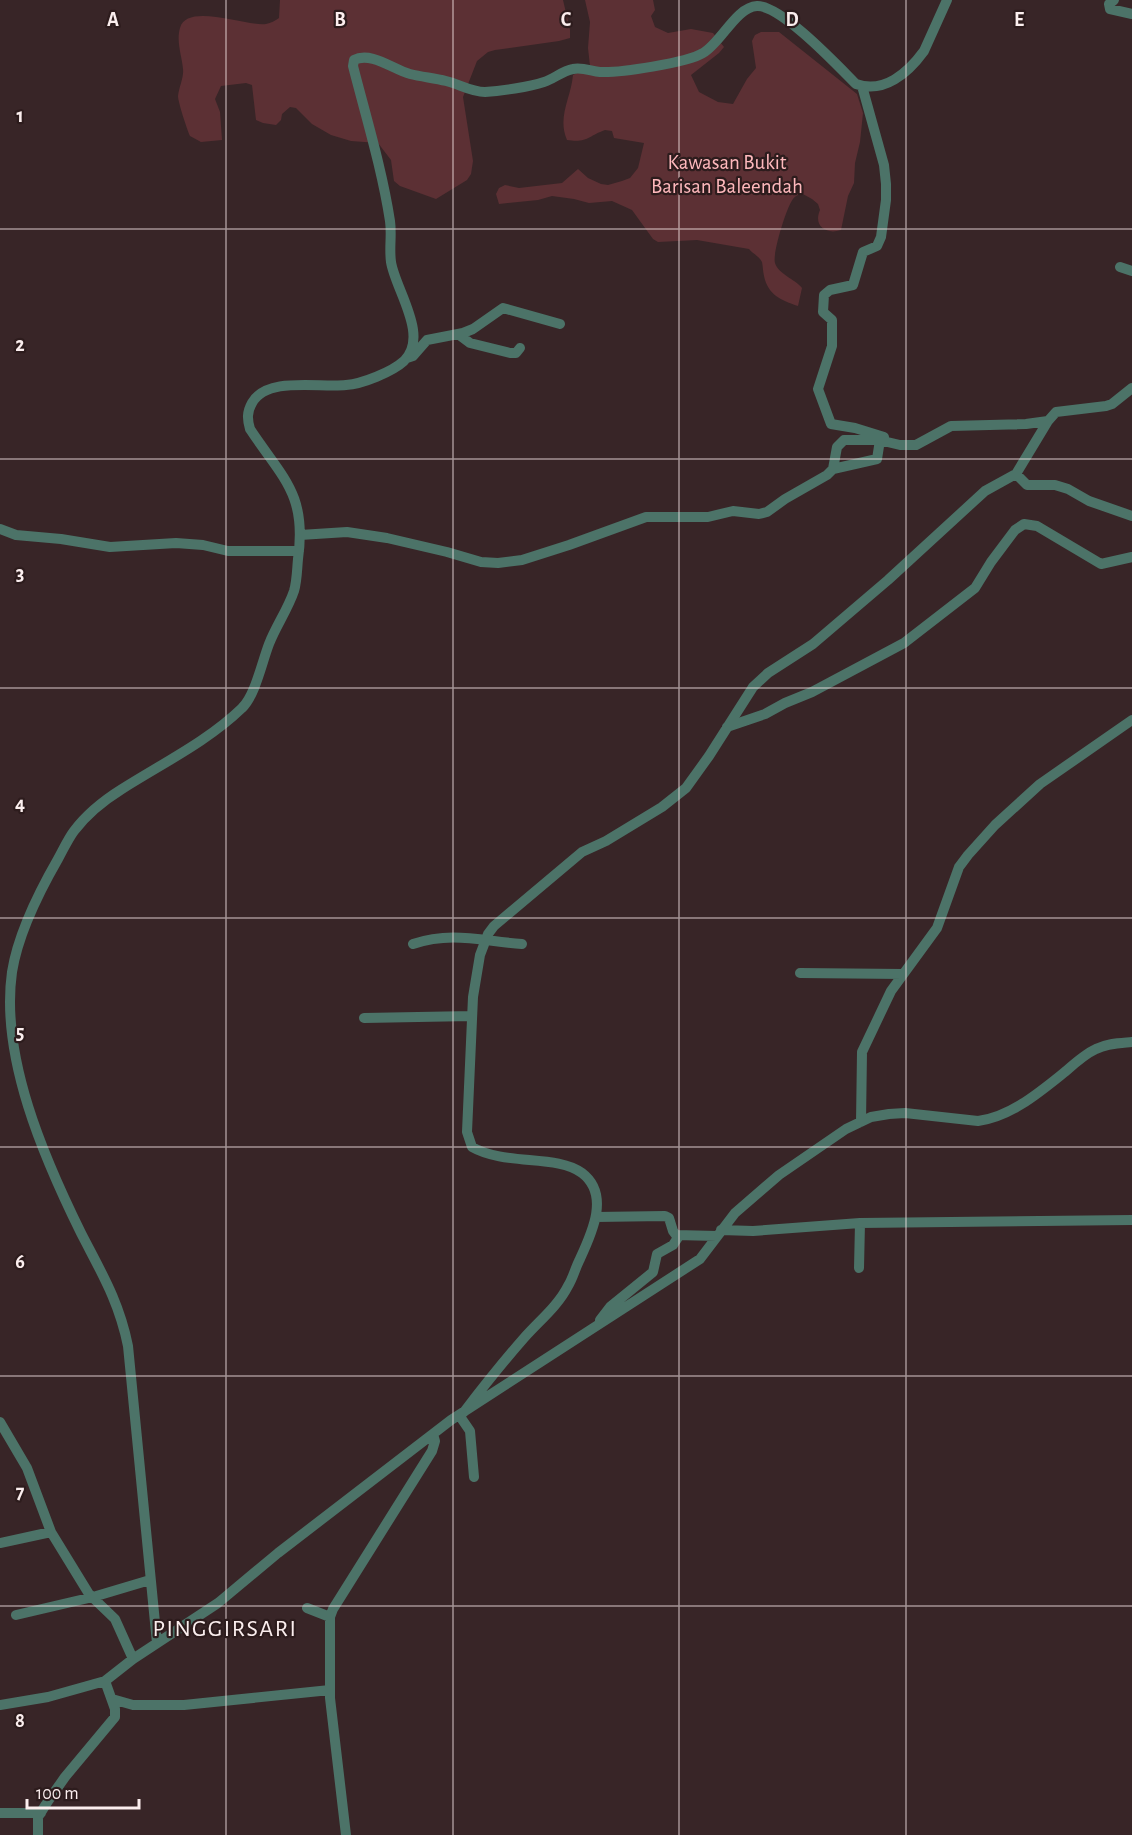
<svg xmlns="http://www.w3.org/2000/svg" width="1132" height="1835" font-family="'Alegreya Sans',sans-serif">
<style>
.green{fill:#5c3034}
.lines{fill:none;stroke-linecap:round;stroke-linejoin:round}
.minor{stroke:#4c7368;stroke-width:10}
.grid{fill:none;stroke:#fbeeee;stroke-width:1.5;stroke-opacity:0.55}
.labels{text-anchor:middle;stroke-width:4.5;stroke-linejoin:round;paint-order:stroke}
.park-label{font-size:21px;fill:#feb8bc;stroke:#2d1c1d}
.quarter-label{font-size:24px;letter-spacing:1.5px;fill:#fbeeee;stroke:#2d1c1d}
.grid-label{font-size:20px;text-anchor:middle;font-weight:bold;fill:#fbeeee;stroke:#2d1c1d;stroke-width:4.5;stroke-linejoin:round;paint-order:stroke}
</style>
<rect width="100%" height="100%" fill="#382527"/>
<path class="green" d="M280 0H563L570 30V38L559 41 495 50 488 52 477 61 463 97 473 161 471 174 467 180 436 199 400 186 394 181 391 160 378 143 351 141 331 135 312 124 296 108 290 107 282 114 281 120 276 125 263 123 256 120 252 85 246 83 221 86 215 99 220 112 222 140 201 142 190 136C187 129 178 102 178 96 179 87 184 77 183 69 182 56 176 42 180 28 187 2 247 27 266 24 271 23 275 21 279 18Z
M585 0H653L655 10 651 16 655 27 668 33 691 29 713 33 724 47 719 53 691 75 699 92 718 102 733 104 747 79 756 68 752 41 755 35 761 32H779L857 94 863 113 860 142 855 163 854 183 848 196 841 230C826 235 813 226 820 210L818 204 812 199 801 193C798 195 795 196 793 199 787 206 772 254 775 263 778 274 795 279 802 288L798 306C781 300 768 295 764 276 763 272 763 267 762 262 759 256 753 254 749 249L697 240 658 242 653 239 632 210 612 201 589 203 574 199 552 196 538 200 499 204 496 194 499 188 505 185 519 188 562 183 578 169 588 178 601 184 608 185 622 181 630 178 638 168 644 143 614 138 612 131 605 130C588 136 588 143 567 140 557 117 571 98 573 75L590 66 588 48 590 22Z"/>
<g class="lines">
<path class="minor" d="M1114 0 1109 4 1110 9 1132 14
M862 86 884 165 886 184V200L881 237 877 246 863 252 853 285 830 290 824 295 823 312 832 320V346L818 389 831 424 855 428 884 437
M1120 267 1132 271
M458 334 470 343 510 353H516L520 348
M407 358 413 356 427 340 463 333 473 329 503 308 560 324
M833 469 877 459 880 440
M1016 474 1027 485H1055L1068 489 1089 501 1132 516
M0 529 16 535 61 539 110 547 176 543 203 545 228 551H299
M300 535 347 532 387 538 447 552 481 562 498 563 522 560 569 545 646 517H708L733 511 759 514 767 512 785 499 827 475 833 469 837 447 844 440H879L900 445H916L951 426 1026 424 1048 421
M727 727 765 714 785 703 812 692 904 643 975 588 991 562 1015 530 1024 524 1037 526 1101 564 1132 557
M413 944C452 931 481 941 522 944
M800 973 903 974
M364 1018 472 1016
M861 1122 862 1052 891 991 937 928 959 867 968 855 995 825 1040 784 1132 720
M596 1217 665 1216 669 1218 673 1231 676 1235 717 1236
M721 1230 753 1231 860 1223 1132 1220
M859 1268 860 1223
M600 1320 610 1307 653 1272 657 1254 673 1245 679 1236
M464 1412C483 1387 503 1362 524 1338 539 1321 558 1306 568 1286 573 1278 575 1269 579 1261 591 1235 611 1195 582 1173 557 1154 505 1166 472 1147L467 1132 473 997 480 955 488 934 494 926 582 852 606 841 662 807 686 788 709 756 753 687 768 673 813 644 888 580 985 491 1016 474 1048 421 1056 412 1106 406 1112 404 1132 388
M459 1415 470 1431 474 1477
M0 1422 27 1468 51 1532 89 1594 115 1619 133 1659
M0 1543 51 1532
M307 1608 330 1617
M16 1615 93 1597 150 1580
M157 1643 128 1346C119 1301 101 1272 81 1233 44 1158 0 1057 12 972 18 934 39 892 58 859 63 850 68 839 74 831 86 815 106 799 122 789 163 763 208 741 242 708 255 696 262 662 269 644 276 626 288 609 294 591 297 581 297 569 298 559 307 494 283 479 250 429 247 419 247 412 252 403 267 376 319 388 346 385 362 384 392 372 404 361 430 336 395 289 391 262 389 248 392 235 390 221 382 169 366 117 353 66L354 60C371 51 394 70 410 74 422 77 434 78 446 81 459 84 471 92 485 92 501 91 529 87 544 82 554 79 562 71 573 69 582 67 591 71 600 72 619 73 687 63 703 53 721 43 736 7 757 6 781 5 838 66 856 84 884 94 908 73 924 51L947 0
M112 1699 133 1705H184L330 1690
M0 1705 48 1697 105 1681 133 1659 218 1603 278 1553 451 1420 700 1259 735 1213 779 1175 846 1129 871 1117 889 1114 905 1113 978 1121C1011 1117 1041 1091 1066 1071 1075 1063 1085 1054 1096 1049 1107 1043 1120 1043 1132 1042
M0 1813H41
M38 1835V1817L48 1801 65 1777 115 1717V1709L105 1681
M346 1835 330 1698V1617L333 1609 432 1451 435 1441 433 1434"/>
</g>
<path class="grid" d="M226 0V1835M453 0V1835M679 0V1835M906 0V1835M0 229H1132M0 459H1132M0 688H1132M0 918H1132M0 1147H1132M0 1376H1132M0 1606H1132"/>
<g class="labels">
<g class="park-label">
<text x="727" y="169">Kawasan Bukit<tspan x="727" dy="24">Barisan Baleendah</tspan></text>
</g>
<g class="quarter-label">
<text x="225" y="1636">PINGGIRSARI</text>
</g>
</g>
<g class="grid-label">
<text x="113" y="26">A</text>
<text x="340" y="26">B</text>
<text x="566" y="26">C</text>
<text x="792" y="26">D</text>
<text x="1019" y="26">E</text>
<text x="20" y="122">1</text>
<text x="20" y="351">2</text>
<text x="20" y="580">3</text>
<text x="20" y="810">4</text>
<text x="20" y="1039">5</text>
<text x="20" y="1268">6</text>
<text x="20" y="1498">7</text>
<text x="20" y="1727">8</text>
</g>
<path d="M27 1799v9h112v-9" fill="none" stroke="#fbeeee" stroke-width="3"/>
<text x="36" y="1799" font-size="18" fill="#fbeeee" stroke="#2d1c1d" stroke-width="4.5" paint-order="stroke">100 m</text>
</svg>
